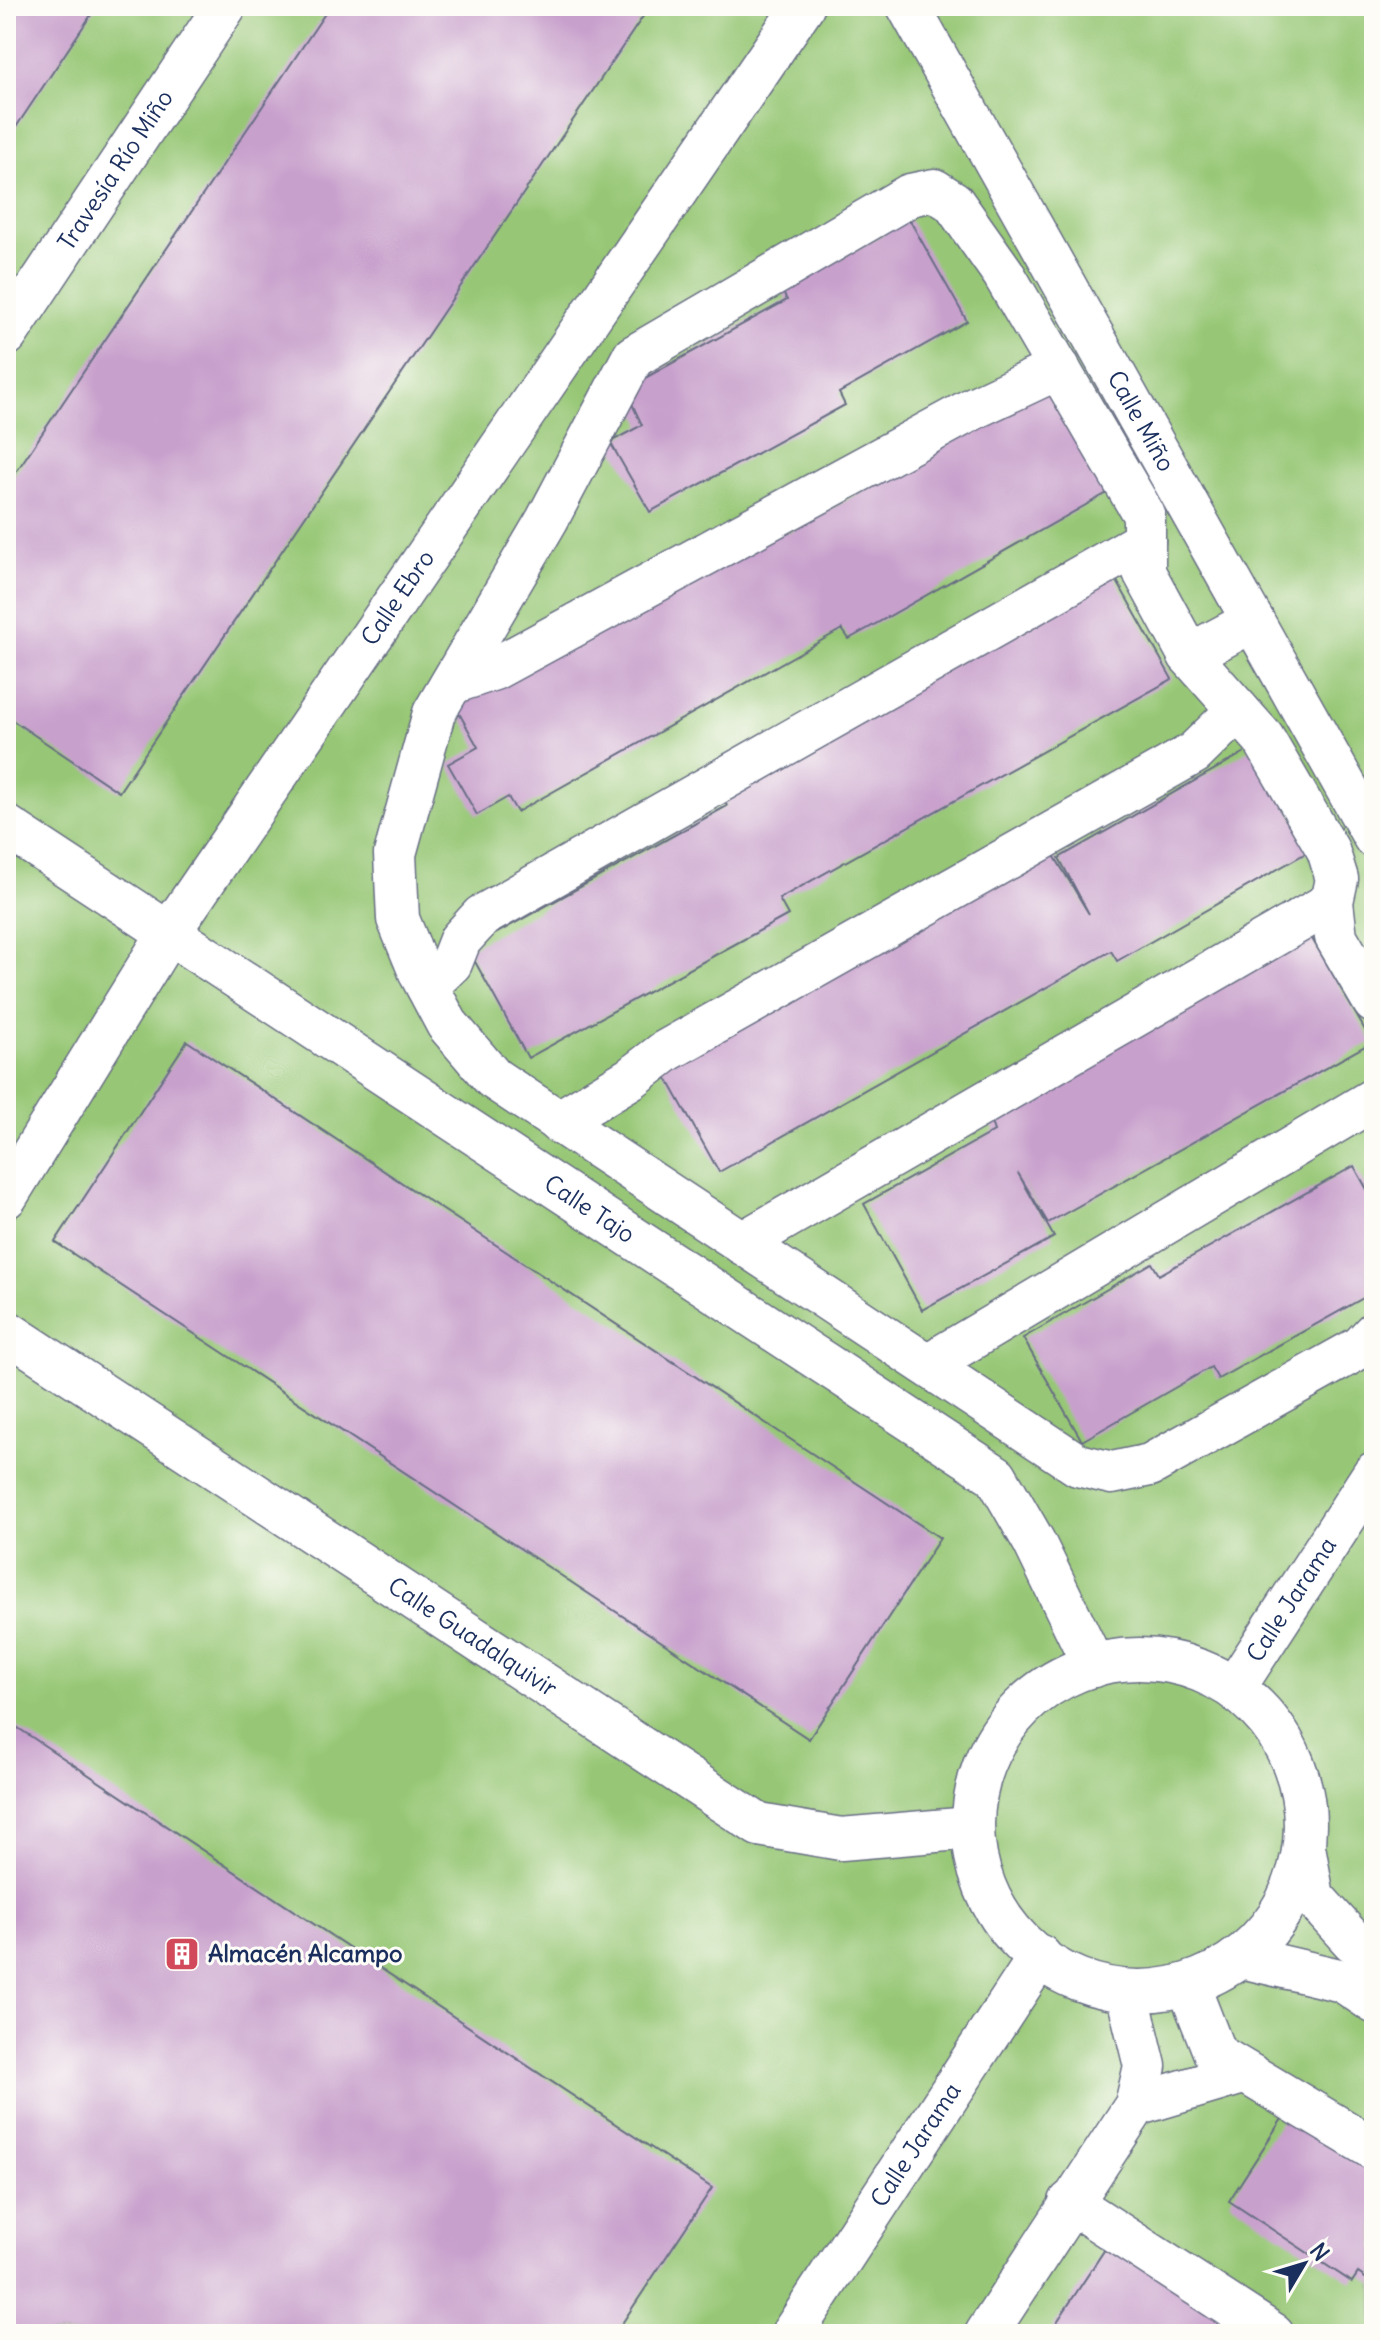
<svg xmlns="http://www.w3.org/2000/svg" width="1380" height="2340" font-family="Delius,sans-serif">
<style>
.green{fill:#97c776;stroke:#597b6a;stroke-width:2}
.building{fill:#c8a0cc}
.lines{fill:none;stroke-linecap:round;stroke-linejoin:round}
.minor-casing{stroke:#686e84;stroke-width:45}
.minor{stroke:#fff;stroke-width:42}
.labels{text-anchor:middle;stroke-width:6;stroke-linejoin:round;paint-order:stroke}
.street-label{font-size:24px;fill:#1b2f5e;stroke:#fdfcf7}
.poi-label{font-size:24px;font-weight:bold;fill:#1b2f5e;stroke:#fdfcf7;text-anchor:start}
</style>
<rect width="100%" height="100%" fill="#fdfcf7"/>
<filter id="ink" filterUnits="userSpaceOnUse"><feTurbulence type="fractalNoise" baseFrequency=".0125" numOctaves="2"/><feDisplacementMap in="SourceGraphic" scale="16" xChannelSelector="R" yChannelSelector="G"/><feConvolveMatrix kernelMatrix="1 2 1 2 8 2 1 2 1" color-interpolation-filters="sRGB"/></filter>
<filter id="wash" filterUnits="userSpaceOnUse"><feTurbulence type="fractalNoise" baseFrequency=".006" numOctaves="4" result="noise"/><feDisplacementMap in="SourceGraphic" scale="32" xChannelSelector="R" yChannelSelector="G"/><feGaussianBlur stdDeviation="1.8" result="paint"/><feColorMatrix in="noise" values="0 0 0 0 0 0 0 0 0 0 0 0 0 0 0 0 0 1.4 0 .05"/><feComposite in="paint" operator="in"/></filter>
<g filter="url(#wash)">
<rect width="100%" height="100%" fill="#f6e3cc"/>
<path class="green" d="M6 6H1374V2334H6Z"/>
<g id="blocks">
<path class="building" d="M6 6H97L6 142Z
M330 6H650L119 792 6 716V487Z
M909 219 967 321 839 393 845 405 650 512 610 442 642 425 625 389 787 300 782 291Z
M1046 387 1107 493 849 639 842 629 517 812 508 797 477 815 448 764 478 747 455 706 781 521 788 533Z
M1113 574 1172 679 779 899 788 915 528 1058 468 949 727 806 721 794Z
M1254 747 1313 849 1117 961 1111 951 719 1172 660 1066 1049 847 1089 914 1059 858Z
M1311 937 1372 1042 1048 1223 1018 1173 1054 1237 922 1310 864 1204 994 1131 989 1117Z
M187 1041 940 1538 809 1739 55 1242Z
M1354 1166 1374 1202V1260L1368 1263 1374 1274V1292L1218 1379 1211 1367 1082 1441 1023 1338 1152 1263 1159 1275Z
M6 1720 712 2188 615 2334H6Z
M1289 2108 1374 2164V2284L1358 2273 1352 2282 1229 2201Z
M1115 2234 1266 2334H1061L1053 2328Z"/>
</g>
</g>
<g filter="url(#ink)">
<use href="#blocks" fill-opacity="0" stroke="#686e84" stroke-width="2"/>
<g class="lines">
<g class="minor-casing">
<g id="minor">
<path id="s1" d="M908 6 1374 837"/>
<path id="s2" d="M6 335 225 6"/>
<path d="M1253 621 1189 655 1263 738 1328 850 1337 879 1332 902 1336 937 1374 1002"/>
<path d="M1189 655 1144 572V515L1003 273 953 202 934 190 910 195 633 357 547 520 434 713 395 854 398 919 421 975 447 1024 493 1078 1078 1465 1112 1473 1150 1465 1361 1347 1374 1333"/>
<path d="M452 683 494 669 976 407 1059 368"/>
<path id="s3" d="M6 826 996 1476 1034 1542 1094 1666"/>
<path d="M427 986 451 963 460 940 482 916 1144 541"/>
<path d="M558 1122 631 1078 666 1051 1194 753 1238 710"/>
<path id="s4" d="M6 1197 168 934 803 6"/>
<path d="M742 1243 1332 902"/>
<path id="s5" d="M6 1331 759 1825 841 1839 971 1828"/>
<path d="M929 1364 1374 1099"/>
<circle cx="1139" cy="1825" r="166"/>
<path id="s6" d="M1235 1687 1374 1473"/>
<path d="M1305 1852 1313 1897 1353 1941 1374 1955"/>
<path d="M1242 1957 1343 1981 1374 2002"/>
<path d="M1188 1985 1215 2054 1374 2149"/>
<path d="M1136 2105 1243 2073"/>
<path d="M1070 2202 1273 2334"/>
<path id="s7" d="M792 2334 1040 1956"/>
<path d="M986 2334 1136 2105 1145 2066 1127 1992"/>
</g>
</g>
<use href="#minor" class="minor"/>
</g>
</g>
<defs>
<g id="building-square" transform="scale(1.8)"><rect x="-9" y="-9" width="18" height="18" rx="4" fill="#d1495b" stroke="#fdfcf7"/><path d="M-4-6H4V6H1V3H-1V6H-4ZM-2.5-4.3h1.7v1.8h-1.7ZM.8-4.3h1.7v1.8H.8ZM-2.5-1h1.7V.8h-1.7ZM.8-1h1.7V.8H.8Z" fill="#fff"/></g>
</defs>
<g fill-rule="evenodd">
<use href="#building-square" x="182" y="1954"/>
</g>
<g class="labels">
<g class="street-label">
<text dy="8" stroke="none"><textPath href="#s2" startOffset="198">Travesía Río Miño</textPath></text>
<text dy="8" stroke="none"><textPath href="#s1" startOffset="476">Calle Miño</textPath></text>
<text dy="8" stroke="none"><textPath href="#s4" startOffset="716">Calle Ebro</textPath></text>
<text dy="8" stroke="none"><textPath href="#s3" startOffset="698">Calle Tajo</textPath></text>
<text dy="8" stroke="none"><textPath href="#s6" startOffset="104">Calle Jarama</textPath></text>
<text dy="8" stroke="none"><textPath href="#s5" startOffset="558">Calle Guadalquivir</textPath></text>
<text dy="8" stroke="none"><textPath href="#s7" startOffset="226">Calle Jarama</textPath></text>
</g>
<g class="poi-label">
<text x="208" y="1962">Almacén Alcampo</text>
</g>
</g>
<rect width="1380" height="2340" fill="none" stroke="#fdfcf7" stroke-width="32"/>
<g transform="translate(1304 2264) rotate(52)" stroke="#fdfcf7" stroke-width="6" paint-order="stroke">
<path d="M0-6L14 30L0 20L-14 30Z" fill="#1b2f5e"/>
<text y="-12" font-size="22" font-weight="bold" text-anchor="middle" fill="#1b2f5e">N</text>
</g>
</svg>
